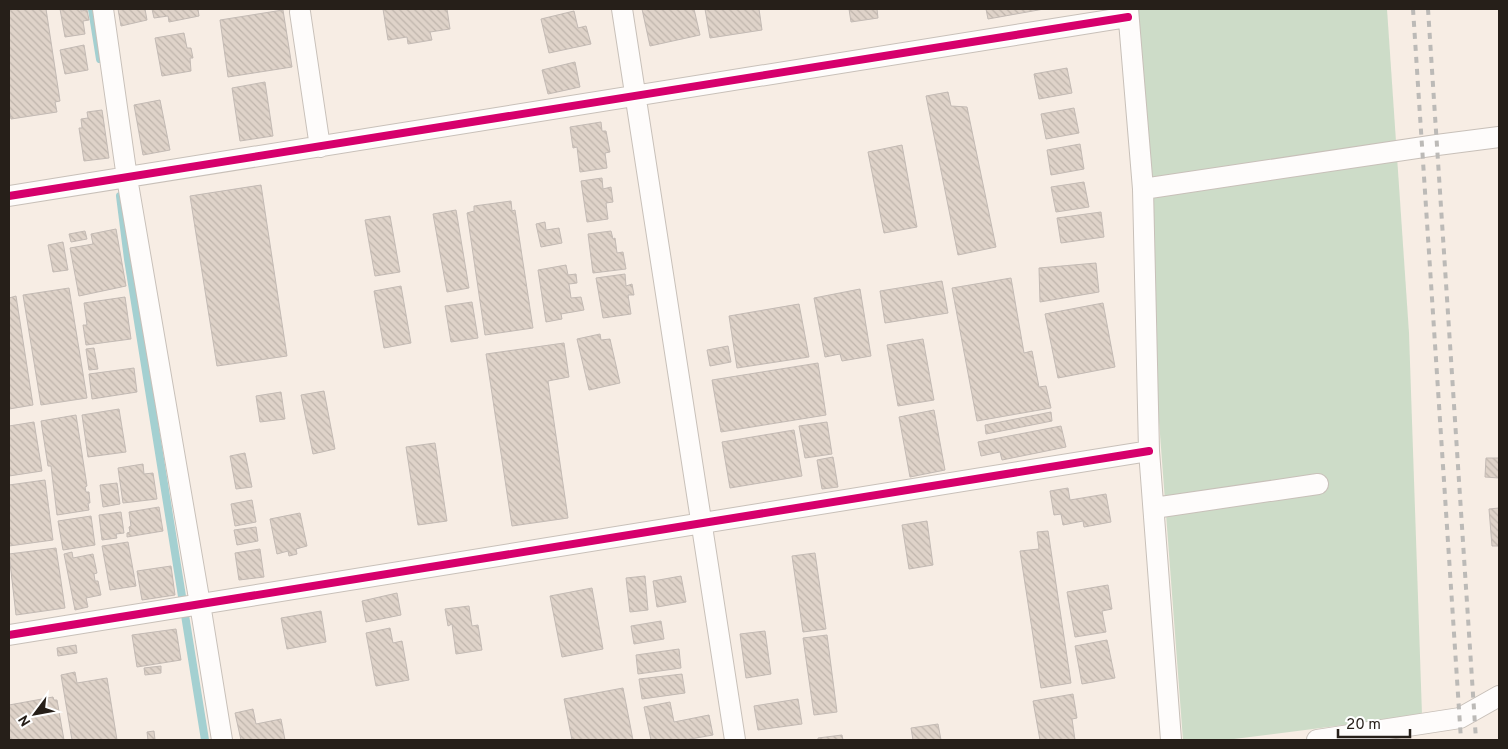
<svg xmlns="http://www.w3.org/2000/svg" width="1508" height="749" font-family="Overpass,sans-serif">
<style>
.grass{fill:#cddcc8}
.lines{fill:none;stroke-linecap:round;stroke-linejoin:round}
.stream{stroke:#a4d0d1;stroke-width:8}
.building{fill:url(#building-back-hatch);stroke:#c3bab4}
.minor-casing{stroke:#c8c0b9;stroke-width:22}
.minor{stroke:#fefcfb;stroke-width:20}
.rail{stroke:#bcbab7;stroke-width:4;stroke-dasharray:6 6;stroke-linecap:butt}
.cycleway-casing{stroke:#fff;stroke-width:11}
.cycleway{stroke:#d6006c;stroke-width:8}
</style>
<defs>
<pattern id="building-back-hatch" width="6" height="6" patternUnits="userSpaceOnUse" patternTransform="scale(1.25)"><rect width="6" height="6" fill="#dfd3c9"/><path d="M-1 5l2 2M0 0l6 6M5-1l2 2" fill="none" stroke="#bfb5ac"/></pattern>
</defs>
<rect width="100%" height="100%" fill="#f7ede4"/>
<path class="grass" d="M1128 9H1387L1409 333 1422 715 1226 740H1183Z"/>
<g class="lines">
<path class="stream" d="M92 9 100 59
M120 196 128 259 205 740"/>
</g>
<path class="building" d="M9 9H46L60 101 55 102 57 112 11 119 9 109Z
M60 9H81V11L87 10 89 20 83 21 85 34 65 37Z
M118 9H145L147 20 121 26Z
M152 9H198L199 16 169 22 168 16 154 18Z
M383 9H447L450 29 430 32 432 40 408 44 407 37 388 40Z
M642 9H694L700 35 650 46Z
M705 9H759L762 30 710 38Z
M849 9H877L878 18 851 22Z
M986 9H1044L988 19Z
M283 10 292 67 228 77 220 20Z
M574 11 578 28 586 26 591 44 549 53 541 19Z
M184 33 187 48H191L193 58H190L191 71 162 76 155 38Z
M84 45 88 70 65 74 60 50Z
M575 62 580 87 548 94 542 70Z
M1067 68 1072 93 1039 99 1034 74Z
M265 82 273 136 240 141 232 88Z
M948 92 951 106 967 107 996 247 958 255 926 96Z
M160 100 170 150 143 155 134 105Z
M1074 108 1079 133 1046 139 1041 114Z
M102 110 109 158 84 161 79 128H82L81 119 88 118 87 112Z
M601 122 602 131H606L610 152 605 153 607 168 580 172 577 147 573 148 570 127Z
M1080 144 1084 169 1051 175 1047 150Z
M902 145 917 227 884 233 868 152Z
M602 178 603 189 611 187 613 202 606 203 608 219 587 222 581 181Z
M1084 182 1089 207 1056 212 1051 187Z
M261 185 287 356 217 366 190 196Z
M511 201 512 211 515 210 533 328 485 335 467 213 474 211V206Z
M456 210 469 288 447 292 433 214Z
M1101 212 1104 237 1061 243 1057 218Z
M390 216 400 272 375 276 365 220Z
M545 222 546 230 559 228 562 243 541 247 536 224Z
M116 229 126 286 79 296 70 248 93 244 91 234Z
M85 231 87 239 71 242 69 234Z
M611 231 613 239 615 238 617 253 623 252 626 269 593 273 588 234Z
M63 242 68 270 53 272 48 245Z
M1096 263 1099 292 1040 302 1039 268Z
M566 265 568 275 576 274 577 283 569 284 571 298 581 297 584 310 561 314 562 319 546 322 538 270Z
M625 274 626 286 632 284 634 295H628L631 314 603 318 596 278Z
M1011 278 1024 353 1032 351 1039 387 1046 386 1051 408 977 421 952 288Z
M942 281 948 313 885 323 880 291Z
M401 286 411 343 384 348 374 291Z
M69 288 87 398 41 405 23 295Z
M860 289 871 356 842 361 840 354 825 357 814 298Z
M16 296 33 405 9 409V298Z
M125 297 131 339 86 345 83 325H87L84 303Z
M472 302 478 338 451 342 445 306Z
M1103 303 1115 367 1058 378 1045 314Z
M799 304 809 357 737 368 729 316Z
M600 334 601 340 610 339 620 383 589 390 577 339Z
M923 339 934 400 898 406 887 345Z
M564 343 569 377 548 381 568 518 512 526 486 354Z
M728 346 731 362 710 366 707 350Z
M94 348 98 369 89 370 86 349Z
M818 363 826 415 721 432 712 380Z
M134 368 137 392 92 399 89 374Z
M324 391 335 449 313 454 301 395Z
M281 392 285 419 260 422 256 396Z
M119 409 126 452 88 457 82 415Z
M934 410 945 470 910 477 899 417Z
M1051 412 1052 421 986 434 985 425Z
M76 415 87 486 85 487 86 492H89L90 503H88L89 510 57 515 51 466H48L41 421Z
M34 422 42 471 9 476V426Z
M827 422 832 454 805 458 799 426Z
M1061 426 1066 447 1002 460 1000 452 981 456 978 442Z
M794 430 802 476 730 488 722 442Z
M435 443 447 521 418 525 406 447Z
M245 453 252 487 236 489 230 456Z
M833 457 838 487 822 489 817 460Z
M1486 458H1499V478L1485 477Z
M143 464 144 474 153 473 157 499 123 503 118 468Z
M45 480 53 540 9 546V485Z
M117 483 120 504 103 507 100 485Z
M1068 488 1070 500 1106 494 1111 522 1084 527 1083 521 1063 525 1061 514 1054 515 1050 491Z
M252 500 256 522 235 526 231 504Z
M159 507 163 531 127 537V533L130 532 129 527 131 526 129 512Z
M1499 508V546H1492L1489 509Z
M121 512 124 533 116 534 117 538 102 540 99 515Z
M300 513 307 546 296 549 297 554 289 556 288 551 277 554 270 519Z
M91 516 95 545 63 550 58 521Z
M927 521 933 565 909 569 902 525Z
M256 527 258 541 237 545 234 530Z
M1048 531 1071 683 1041 688 1020 551 1039 549 1037 532Z
M128 542 136 586 110 590 102 546Z
M56 548 65 608 16 615 9 554Z
M260 549 264 577 239 580 235 553Z
M72 552 73 558 93 554 97 573 94 574 95 581H98L101 595 86 598 88 607 75 610 64 554Z
M815 553 826 629 803 632 792 556Z
M171 566 175 595 142 600 137 571Z
M645 576 648 610 630 612 626 578Z
M681 576 686 602 657 607 653 581Z
M1108 585 1112 609 1102 611 1106 632 1075 637 1067 592Z
M592 588 603 649 562 657 550 596Z
M397 593 401 615 366 622 362 601Z
M469 606 472 626 478 625 482 650 456 654 452 624 448 626 445 609Z
M321 611 326 642 287 649 281 618Z
M661 621 664 639 634 644 631 626Z
M390 628 393 643 402 641 409 680 376 686 366 633Z
M176 629 181 660 137 667 132 635Z
M765 631 771 674 746 678 740 634Z
M827 635 837 712 814 715 803 638Z
M1107 640 1115 678 1082 684 1075 646Z
M76 645 77 653 58 656 57 648Z
M679 649 681 668 638 674 636 655Z
M161 666V673L145 675 144 668Z
M75 672 77 683 107 678 117 740H72L61 675Z
M682 674 685 693 642 699 639 679Z
M623 688 633 740H572L564 699Z
M1073 694 1077 718 1072 719 1075 740H1040L1033 701Z
M53 697 54 700H57L64 740H9V705Z
M798 699 802 724 758 730 754 706Z
M670 702 674 722 709 715 713 735 685 740H651L644 707Z
M253 709 256 724 281 719 285 740H241L235 713Z
M938 724 941 740H913L911 728Z
M154 731 155 740H148L147 732Z
M842 735 843 740H818V738Z"/>
<g class="lines">
<g class="minor-casing">
<path id="minor" d="M103 9 127 178 200 604 222 740
M622 9 735 740
M1128 9 1143 189 1149 451 1171 740
M300 12 320 147
M1143 189 1437 145 1499 137
M9 196 1128 17
M1154 508 1318 484
M9 635 1149 451
M1317 740 1460 718 1499 696"/>
</g>
<use href="#minor" class="minor"/>
<path class="rail" d="M1413 9 1461 740
M1428 9 1476 740"/>
<g class="cycleway-casing">
<path id="cycleway" d="M9 196 1128 17
M9 635 1149 451"/>
</g>
<use href="#cycleway" class="cycleway"/>
</g>
<rect width="1508" height="749" fill="none" stroke="#261f19" stroke-width="20"/>
<g transform="translate(35 714) rotate(238)" stroke="#ffffff" stroke-width="4" paint-order="stroke">
<path d="M0-4L9 19L0 12L-9 19Z" fill="#261f19"/>
<text y="-8" font-size="14" font-weight="bold" text-anchor="middle" fill="#261f19">N</text>
</g>
<path d="M1338 729v8h72v-8" fill="none" stroke="#261f19" stroke-width="2.5"/>
<text x="1346" y="729" font-size="15" fill="#261f19" stroke="#ffffff" stroke-width="4" paint-order="stroke">20 m</text>
</svg>
